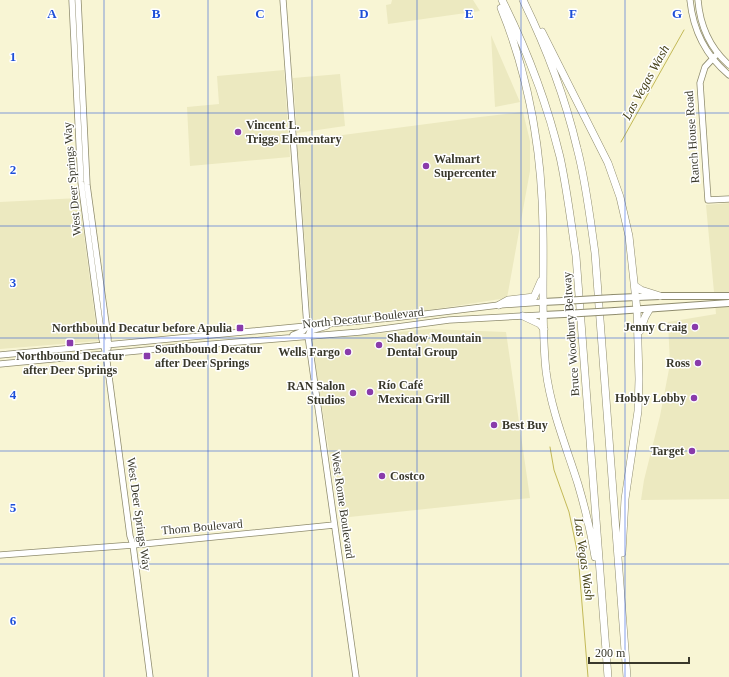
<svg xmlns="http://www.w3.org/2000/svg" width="729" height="677" font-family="'Times New Roman',serif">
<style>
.built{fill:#ece9c0}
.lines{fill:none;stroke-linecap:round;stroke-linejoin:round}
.stream{stroke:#c3b957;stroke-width:1}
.secondary-casing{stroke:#8f8c6e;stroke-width:7}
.primary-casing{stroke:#8f8c6e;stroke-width:8}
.highway-casing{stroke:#8f8c6e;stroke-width:8}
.secondary{stroke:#fff;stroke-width:5.5}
.primary{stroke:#fff;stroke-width:6}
.highway{stroke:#fff;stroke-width:7}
.primary-bridge-casing{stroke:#8f8c6e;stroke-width:8;stroke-linecap:butt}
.primary-bridge{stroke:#fff;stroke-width:6}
.grid{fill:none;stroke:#1d4ed8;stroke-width:1;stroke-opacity:0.55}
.poi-dot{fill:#893bab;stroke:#fff;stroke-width:1.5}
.labels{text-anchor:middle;stroke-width:3;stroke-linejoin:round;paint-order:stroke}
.poi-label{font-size:12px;font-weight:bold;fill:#39382b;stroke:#fff;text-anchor:start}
.street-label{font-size:12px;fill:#39382b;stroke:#fff}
.water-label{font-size:13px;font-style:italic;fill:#48441b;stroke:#fff}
.grid-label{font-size:13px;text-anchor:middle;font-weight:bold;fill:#1d4ed8;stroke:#fff;stroke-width:3;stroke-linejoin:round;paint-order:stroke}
</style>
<rect width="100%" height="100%" fill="#f8f5d4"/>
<path class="built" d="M392 0H473L480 11 388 24 386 5 391 4Z
M491 35 520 102 495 107Z
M284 70 290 157 190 166 187 107 219 104 217 76Z
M340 74 345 126 297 133 293 78Z
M523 112 530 141V171L507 298 397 315 311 323 297 141 480 117Z
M79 198 98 341 0 349V202Z
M729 203V499L641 500 644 480 660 416 670 364 668 322 716 314 706 205Z
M429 329 506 332 530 498 340 518 311 340Z"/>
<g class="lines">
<path class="stream" d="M621 142 684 30
M550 447 554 470 569 512 578 555 588 677"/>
<g class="secondary-casing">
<path id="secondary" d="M72 0 81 182 102 339 106 354 130 536 133 545 150 677
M78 0 87 185 108 338V348
M283 0 307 326
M690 0C693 30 705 55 729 75
M698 0C700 25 710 48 729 65
M718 53 705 67 700 83 708 200 729 199
M293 335 303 331 307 326
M308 336 356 677
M308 336 310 331 327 326
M0 355 401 317 499 305 543 302
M0 364 189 346 360 332 449 320 543 315
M0 555 133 545 334 525"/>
</g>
<g class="primary-casing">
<path id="primary" d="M614 298 660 296H729
M543 302 563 301
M615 311 729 303
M543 315 564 314"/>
</g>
<g class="highway-casing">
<path id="highway" d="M502 0C527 50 547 103 560 157 567 189 571 223 576 256L608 677
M523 0C546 47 565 97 577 148 586 182 590 218 595 253L627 677
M501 8C530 79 542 152 543 229 544 276 541 323 546 371 551 410 566 446 578 484 585 508 591 532 595 557
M542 32 608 163 620 197 629 236 637 310 639 379 638 411 625 499 622 553
M635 286 641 290 660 296
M499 305 508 300 534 297 541 281
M523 316 540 324 544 329
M640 331 645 317 649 310"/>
</g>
<use href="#secondary" class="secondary"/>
<use href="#primary" class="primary"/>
<use href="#highway" class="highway"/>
<g class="primary-bridge-casing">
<path id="primary-bridge" d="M563 301 614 298
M564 314 615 311"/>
</g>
<use href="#primary-bridge" class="primary-bridge"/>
</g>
<path class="grid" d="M104 0V677M208 0V677M312 0V677M417 0V677M521 0V677M625 0V677M0 113H729M0 226H729M0 338H729M0 451H729M0 564H729"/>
<g class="poi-dot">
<circle cx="238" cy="132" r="4"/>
<circle cx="426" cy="166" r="4"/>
<circle cx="695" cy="327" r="4"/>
<rect x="236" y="324" width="8" height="8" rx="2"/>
<rect x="66" y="339" width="8" height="8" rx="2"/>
<circle cx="379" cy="345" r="4"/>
<circle cx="348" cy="352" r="4"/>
<rect x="143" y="352" width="8" height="8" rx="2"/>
<circle cx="698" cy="363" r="4"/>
<circle cx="370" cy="392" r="4"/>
<circle cx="353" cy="393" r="4"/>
<circle cx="694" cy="398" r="4"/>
<circle cx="494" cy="425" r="4"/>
<circle cx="692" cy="451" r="4"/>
<circle cx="382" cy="476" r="4"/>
</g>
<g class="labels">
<g class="poi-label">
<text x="246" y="129">Vincent L.<tspan x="246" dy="14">Triggs Elementary</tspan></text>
<text x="434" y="163">Walmart<tspan x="434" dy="14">Supercenter</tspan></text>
<text x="687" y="331" text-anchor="end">Jenny Craig</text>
<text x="232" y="332" text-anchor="end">Northbound Decatur before Apulia</text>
<text x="387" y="342">Shadow Mountain<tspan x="387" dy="14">Dental Group</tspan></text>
<text x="155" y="353">Southbound Decatur<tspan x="155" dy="14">after Deer Springs</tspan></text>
<text x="340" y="356" text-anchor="end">Wells Fargo</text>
<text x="70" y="360" text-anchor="middle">Northbound Decatur<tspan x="70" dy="14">after Deer Springs</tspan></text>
<text x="690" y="367" text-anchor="end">Ross</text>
<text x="378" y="389">Río Café<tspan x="378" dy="14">Mexican Grill</tspan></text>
<text x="345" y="390" text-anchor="end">RAN Salon<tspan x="345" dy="14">Studios</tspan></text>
<text x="686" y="402" text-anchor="end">Hobby Lobby</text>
<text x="502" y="429">Best Buy</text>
<text x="684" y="455" text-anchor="end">Target</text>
<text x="390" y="480">Costco</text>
</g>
<g class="street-label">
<text transform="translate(692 137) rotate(-94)" y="4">Ranch House Road</text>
<text transform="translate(72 179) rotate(-95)" y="4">West Deer Springs Way</text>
<text transform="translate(363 318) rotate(-6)" y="4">North Decatur Boulevard</text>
<text transform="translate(571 334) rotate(-94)" y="4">Bruce Woodbury Beltway</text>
<text transform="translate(343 505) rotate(82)" y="4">West Rome Boulevard</text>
<text transform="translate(139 514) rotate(82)" y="4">West Deer Springs Way</text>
<text transform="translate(202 527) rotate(-5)" y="4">Thom Boulevard</text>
</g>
<g class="water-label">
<text transform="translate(645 82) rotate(-61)" y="5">Las Vegas Wash</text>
<text transform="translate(585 559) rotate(82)" y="5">Las Vegas Wash</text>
</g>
</g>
<g class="grid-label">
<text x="52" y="18">A</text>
<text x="156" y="18">B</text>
<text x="260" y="18">C</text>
<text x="364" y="18">D</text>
<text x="469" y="18">E</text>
<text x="573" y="18">F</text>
<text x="677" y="18">G</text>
<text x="13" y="61">1</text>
<text x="13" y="174">2</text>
<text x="13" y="287">3</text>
<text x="13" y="399">4</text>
<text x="13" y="512">5</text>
<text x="13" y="625">6</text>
</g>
<path d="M589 657v6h100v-6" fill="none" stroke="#39382b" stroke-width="2"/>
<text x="595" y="657" font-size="12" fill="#39382b" stroke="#ffffff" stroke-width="3" paint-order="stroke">200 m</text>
</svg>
